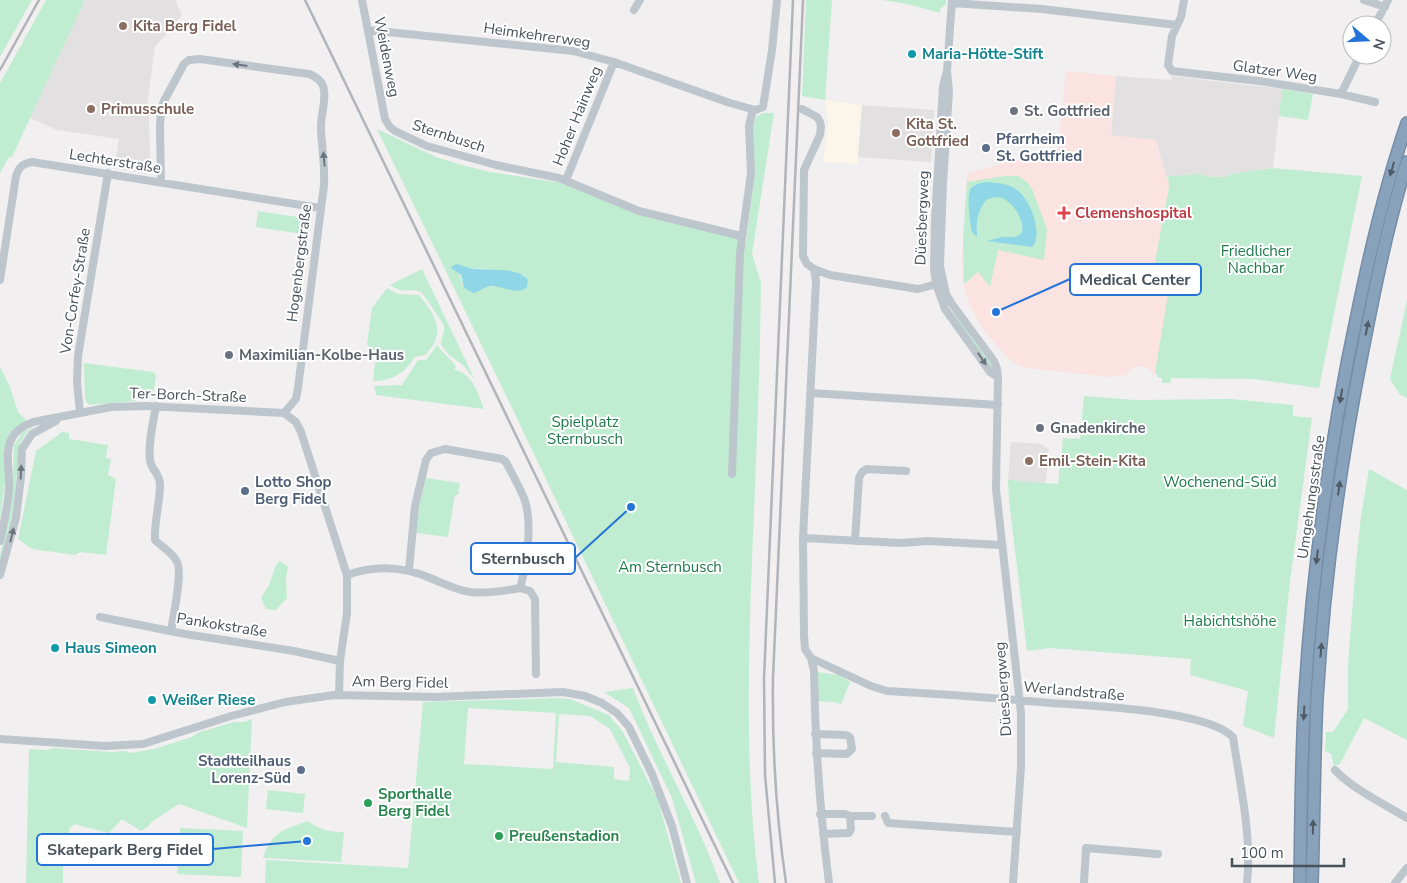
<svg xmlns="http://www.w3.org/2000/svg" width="1407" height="883" font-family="'Nunito Sans',sans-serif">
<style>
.commercial{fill:#fbf6e9}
.education{fill:#e2e0e0}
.medical{fill:#fae3e1}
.green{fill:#c0edd1;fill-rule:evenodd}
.water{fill:#8fd6e7}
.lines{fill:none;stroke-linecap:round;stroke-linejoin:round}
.highway-casing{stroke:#758da7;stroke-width:14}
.minor{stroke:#bec6cd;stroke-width:8}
.highway{stroke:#89a2bb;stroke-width:11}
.rail{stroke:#b1b4b9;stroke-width:2.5}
.oneway{fill:#6b757d}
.oneway2{fill:#4e5a65}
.education-dot{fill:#8d6e63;stroke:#fff;stroke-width:2}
.culture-dot{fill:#0f9aa8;stroke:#fff;stroke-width:2}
.worship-dot{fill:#6b7280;stroke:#fff;stroke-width:2}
.service-dot{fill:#5c6f8a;stroke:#fff;stroke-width:2}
.health-dot{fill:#e0444e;stroke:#fff;stroke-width:2}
.leisure-dot{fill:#2e9e5b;stroke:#fff;stroke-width:2}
.labels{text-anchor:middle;stroke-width:4;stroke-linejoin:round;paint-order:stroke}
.education-label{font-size:15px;font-weight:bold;fill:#785e54;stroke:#fff;text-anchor:start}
.street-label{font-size:15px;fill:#48525b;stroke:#fff}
.culture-label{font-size:15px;font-weight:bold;fill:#0d838f;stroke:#fff;text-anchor:start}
.worship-label{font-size:15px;font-weight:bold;fill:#5b616d;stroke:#fff;text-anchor:start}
.service-label{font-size:15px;font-weight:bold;fill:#4e5e75;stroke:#fff;text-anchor:start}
.health-label{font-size:15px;font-weight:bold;fill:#be3a42;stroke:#fff;text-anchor:start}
.park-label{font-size:15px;fill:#1c794a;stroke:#fff}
.leisure-label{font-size:15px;font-weight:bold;fill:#27864d;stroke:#fff;text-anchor:start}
.leader{fill:none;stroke:#2373d8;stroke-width:2}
.callout-dot{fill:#2373d8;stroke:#fff;stroke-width:2}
.callout{fill:#fff;stroke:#2373d8;stroke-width:2}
.callout-label{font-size:16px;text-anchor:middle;font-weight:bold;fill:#48525b}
</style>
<rect width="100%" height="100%" fill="#f1efef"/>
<path class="commercial" d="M825 100 862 105 858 164 823 162 828 122Z"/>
<path class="education" d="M85 0H175L182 15 155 47 148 100 151 173 147 174 114 168 119 139 57 130 30 118Z
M1116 76 1171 80 1172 76 1282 89 1273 168 1230 174 1227 177H1211L1199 174 1168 176 1167 180 1156 140 1111 136Z
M862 105 934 110 931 162 858 157Z
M1011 442 1043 444 1044 447 1049 448 1046 483 1008 480Z"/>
<path class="medical" d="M1066 71 1116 76 1111 135 1156 140 1169 187 1153 272 1171 276 1155 376 1148 368 1138 366 1130 370 1125 375 1109 377 1025 368 1016 364 1009 359 984 331 970 306 965 291 962 275V257L967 173 1058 149Z"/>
<path class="green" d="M0 0H32L0 57Z
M46 0H85L12 157H9L0 173V83Z
M806 0H832L825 100 802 96Z
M883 0H946V4L940 9V13L907 4Z
M1282 89 1313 94 1308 120 1279 116Z
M763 113H774L752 254 761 283C760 384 755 484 751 585 748 684 746 785 759 883H739L599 591 515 414 377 129 436 157 462 165 490 172 561 183 639 215 739 239 746 244 755 171 752 142 753 125 756 117ZM470 268 488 269 524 275 528 280V284L485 287 477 292 463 286 459 273Z
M1273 168 1362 176 1319 388 1254 379 1171 378 1170 383H1162V378L1157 377V374L1155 373 1171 276 1153 272 1169 187 1168 176 1199 174 1211 177H1227L1230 174Z
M1004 176H1018L1027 182 1033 191 1047 229 1044 260 998 250 990 287 978 272 964 284 963 239 967 182Z
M258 211 311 219 309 235 256 227Z
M422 269 475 380 464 366 448 354 441 345C440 338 445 333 444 326 442 321 423 294 421 292 410 287 404 295 390 285Z
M387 288 398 294 419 295C436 316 447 333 425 355L415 357C405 373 392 381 373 381L376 356 367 344 372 308Z
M1407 301V398L1400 395 1390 379Z
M954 312 983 349 994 368 992 369 951 315Z
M437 345C442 353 452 359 456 367L454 370C471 371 479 395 484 409L376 395 374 386 402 385 418 360H426Z
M84 363 153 372 156 375 154 390 136 399V401L89 405 85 400Z
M0 367 10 387 18 412 26 420 8 438 5 445 4 457 6 474 0 520Z
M1084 396 1135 400 1232 399 1293 405V416L1312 418 1290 581 1274 738 1243 726 1248 691 1190 675 1191 659 1050 648 1027 651 1009 500 1008 480 1058 484 1063 438 1080 439Z
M37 425 27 432 20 443 13 512 0 562V555L11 505 14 445 23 432Z
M62 432 69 433V439L108 445 106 458 111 459 108 475 116 479 106 555 80 552 75 555 32 549 18 539 36 451Z
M1369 469 1407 490V740L1364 718 1340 764 1334 766 1331 754 1325 751 1326 732H1333L1348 709V664L1356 562 1361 516Z
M426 478 460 483 458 495H455L448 537 416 533 419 507Z
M279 561 288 566 286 579 287 598 276 610 266 609 261 598 269 585 275 567Z
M817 672 839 675 850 682 841 704 834 702 817 701Z
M633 688C658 755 696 816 720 883H696L672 798 629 708 604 692Z
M557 698 570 699 609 715 623 732 658 800 681 883H265L266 860 408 868 423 702ZM468 708 556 713 553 769 464 764ZM559 714 590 716 610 729 630 768 629 781 614 779V767L556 762Z
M252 719 247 828 179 804 153 821 146 828 141 831 122 819 109 833 74 824 69 829 71 842 63 856V883H26L29 749 47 750 53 748 111 752 126 751 130 753 154 749 192 737 197 733 234 722H244Z
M268 790 305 794 303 813 266 809Z
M308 821C320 830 329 832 344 832L341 862 263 858C271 832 285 829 308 821Z
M180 828 243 831 241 877 177 874Z"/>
<path class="water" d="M986 182C997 183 1008 183 1017 190 1030 199 1044 234 1032 247L987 241 1002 237H1016L1022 233C1025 221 1014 203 1002 198 997 196 991 198 986 200 977 212 976 222 977 237L972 232C970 222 966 195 971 188 975 184 981 183 986 182Z
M457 264C464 266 470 269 477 269 491 270 520 268 528 280L527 287C518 296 503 286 492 286 484 286 480 292 473 293L464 288 461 275 451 268 452 266Z"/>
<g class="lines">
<g class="highway-casing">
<path id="highway" d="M1300 883C1301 820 1301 756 1305 693 1313 564 1331 436 1358 310 1371 247 1386 184 1407 123
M1312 883C1314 821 1314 760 1317 698 1324 581 1340 464 1363 349 1375 287 1388 223 1407 162"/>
</g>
<path class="minor" d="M362 0 385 119 390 127 395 131 427 146 496 165 559 178 639 211 741 236
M952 0 947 71 943 86 942 103 935 219 934 268 936 284 945 309 990 372 998 377
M1184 0 1181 17 1172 36 1168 65 1172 71 1259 81 1341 94 1375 102
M1364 0 1385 7
M952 3 1042 9 1177 25
M634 10 640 0
M1375 25 1388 0
M368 30 573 51 614 62 730 103 755 110
M947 71 949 92 943 183 940 266 946 294 952 304 994 361 997 369 998 377 996 489 1021 713V767L1013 883
M1341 94 1360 55
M802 109 817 117 820 122 821 127 820 135 804 170 803 256 807 264 814 269 830 275 918 289 941 283
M566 180 614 62
M161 182 160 128 161 110 164 101 184 64 189 60 200 59 309 74C317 77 323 82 324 90 326 103 320 117 321 130 322 148 325 166 324 185L298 388 296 399 284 413
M814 269 816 281 803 538 804 635 805 649 811 658 814 671C815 743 820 812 829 883
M0 280 16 176C19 167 22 164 32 162L320 208
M811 393 998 405
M156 406C153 423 148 443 150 460 151 470 160 473 160 485 160 503 154 521 155 540 162 547 173 553 177 562 183 572 173 617 171 631
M80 413 77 382 78 356 108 173
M284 413 296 422 301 432 347 575V613L340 661 339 695
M732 474 740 253 751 173 749 126 752 113 755 110 763 107 772 50 777 0
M803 538 901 543 928 541 1001 545
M0 541C4 523 8 506 9 488 10 472 4 452 12 438 17 429 25 425 33 422L111 407 145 406 284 413
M855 541 859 478 862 472 867 469 906 471
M409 570 415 506 426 460 431 453 445 449 502 459 506 462C512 474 519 486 524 498 533 522 527 564 520 588L530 591 535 599 536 674
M0 575 16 518 21 477 22 449 32 434 56 421
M347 575C375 565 402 566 430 578 443 583 456 590 470 592 486 594 504 591 520 588
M100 617 185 634 294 651 340 661
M811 658 871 686 887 691C942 694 997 698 1051 703 1092 706 1206 710 1233 737 1240 785 1252 835 1247 883
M815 734 846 735 850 737 852 749 847 754 816 753
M0 739 105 746 143 744 231 716 285 702 334 695 436 697 563 692 585 696 602 703 617 713 629 727 652 774 672 826 687 883
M1335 770C1351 788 1386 805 1407 818
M820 814H845L850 816 851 829 849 833 823 834
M850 816H872
M885 816 888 823 1017 832
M1084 883 1086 848 1158 854
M1395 883 1407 868"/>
<use href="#highway" class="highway"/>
<path class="rail" d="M305 0 733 883
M0 70 39 0
M775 883 765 775 764 678 793 0
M786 883C776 815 772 746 773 678L803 0"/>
</g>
<defs><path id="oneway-solid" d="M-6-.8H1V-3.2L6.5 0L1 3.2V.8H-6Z" transform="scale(1.25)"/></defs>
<g class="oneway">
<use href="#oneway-solid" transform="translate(240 65) rotate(-172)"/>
<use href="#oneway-solid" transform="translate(324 159) rotate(-95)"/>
<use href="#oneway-solid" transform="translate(982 359) rotate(56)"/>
<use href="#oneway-solid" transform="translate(21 472) rotate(-87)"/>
<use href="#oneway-solid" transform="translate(12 535) rotate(-76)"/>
</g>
<g class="oneway2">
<use href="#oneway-solid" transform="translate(1392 169) rotate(106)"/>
<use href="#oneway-solid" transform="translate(1367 328) rotate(-79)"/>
<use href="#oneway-solid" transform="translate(1341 396) rotate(100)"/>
<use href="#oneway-solid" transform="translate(1339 488) rotate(-82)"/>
<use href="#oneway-solid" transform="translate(1317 557) rotate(97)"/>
<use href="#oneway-solid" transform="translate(1321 650) rotate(-85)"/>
<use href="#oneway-solid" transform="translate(1304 713) rotate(93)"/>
<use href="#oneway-solid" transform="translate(1313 827) rotate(-89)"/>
</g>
<g class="education-dot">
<circle cx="123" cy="26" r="5"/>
<circle cx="91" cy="109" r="5"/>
<circle cx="896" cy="133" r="5"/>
<circle cx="1029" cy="461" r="5"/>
</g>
<g class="culture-dot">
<circle cx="912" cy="54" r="5"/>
<circle cx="55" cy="648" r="5"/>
<circle cx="152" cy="700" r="5"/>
</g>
<g class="worship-dot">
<circle cx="1014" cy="111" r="5"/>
<circle cx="229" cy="355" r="5"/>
<circle cx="1040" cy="428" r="5"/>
</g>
<g class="service-dot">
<circle cx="986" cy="148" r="5"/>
<circle cx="245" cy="491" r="5"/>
<circle cx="301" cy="770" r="5"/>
</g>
<path class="health-dot" d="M1061.5 205.5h5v5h5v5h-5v5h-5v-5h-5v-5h5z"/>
<g class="leisure-dot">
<circle cx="368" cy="803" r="5"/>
<circle cx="499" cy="836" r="5"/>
</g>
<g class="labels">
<g class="education-label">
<text x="133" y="31">Kita Berg Fidel</text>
<text x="101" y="114">Primusschule</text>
<text x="906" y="129">Kita St.<tspan x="906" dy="17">Gottfried</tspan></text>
<text x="1039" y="466">Emil-Stein-Kita</text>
</g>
<g class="street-label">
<text transform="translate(537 35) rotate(8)" y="5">Heimkehrerweg</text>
<text transform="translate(387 57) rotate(79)" y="5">Weidenweg</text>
<text transform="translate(1275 71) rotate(8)" y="5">Glatzer Weg</text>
<text transform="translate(577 116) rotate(-68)" y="5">Hoher Hainweg</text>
<text transform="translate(449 136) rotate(18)" y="5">Sternbusch</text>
<text transform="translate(115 161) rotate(9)" y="5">Lechterstraße</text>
<text transform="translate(922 218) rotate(-88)" y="5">Düesbergweg</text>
<text transform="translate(299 263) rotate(-83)" y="5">Hogenbergstraße</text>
<text transform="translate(75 291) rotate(-81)" y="5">Von-Corfey-Straße</text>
<text transform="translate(188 395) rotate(2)" y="5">Ter-Borch-Straße</text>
<text transform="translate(1311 497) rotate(-82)" y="5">Umgehungsstraße</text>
<text transform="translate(222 625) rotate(9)" y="5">Pankokstraße</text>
<text transform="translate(400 682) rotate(1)" y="5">Am Berg Fidel</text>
<text transform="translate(1003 689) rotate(-94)" y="5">Düesbergweg</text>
<text transform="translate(1074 691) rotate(5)" y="5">Werlandstraße</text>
</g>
<g class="culture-label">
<text x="922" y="59">Maria-Hötte-Stift</text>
<text x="65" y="653">Haus Simeon</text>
<text x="162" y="705">Weißer Riese</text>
</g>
<g class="worship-label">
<text x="1024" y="116">St. Gottfried</text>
<text x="239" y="360">Maximilian-Kolbe-Haus</text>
<text x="1050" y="433">Gnadenkirche</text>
</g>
<g class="service-label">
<text x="996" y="144">Pfarrheim<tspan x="996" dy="17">St. Gottfried</tspan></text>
<text x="255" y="487">Lotto Shop<tspan x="255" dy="17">Berg Fidel</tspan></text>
<text x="291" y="766" text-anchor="end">Stadtteilhaus<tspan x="291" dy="17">Lorenz-Süd</tspan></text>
</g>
<g class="health-label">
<text x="1075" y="218">Clemenshospital</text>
</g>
<g class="park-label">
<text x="1256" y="256">Friedlicher<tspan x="1256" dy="17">Nachbar</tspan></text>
<text x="585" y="427">Spielplatz<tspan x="585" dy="17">Sternbusch</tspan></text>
<text x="1220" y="487">Wochenend-Süd</text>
<text x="670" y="572">Am Sternbusch</text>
<text x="1230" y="626">Habichtshöhe</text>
</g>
<g class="leisure-label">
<text x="378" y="799">Sporthalle<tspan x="378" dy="17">Berg Fidel</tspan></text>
<text x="509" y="841">Preußenstadion</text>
</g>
</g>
<path class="leader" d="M996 312L1070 279M631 507L575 558M307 841L213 849"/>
<g class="callout-dot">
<circle cx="996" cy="312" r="5"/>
<circle cx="631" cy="507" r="5"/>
<circle cx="307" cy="841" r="5"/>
</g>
<g class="callout">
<rect x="1070" y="264" width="131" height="31" rx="5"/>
<rect x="471" y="543" width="104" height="31" rx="5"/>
<rect x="37" y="834" width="176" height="31" rx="5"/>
</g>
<g class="callout-label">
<text x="1135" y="285">Medical Center</text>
<text x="523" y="564">Sternbusch</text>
<text x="125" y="855">Skatepark Berg Fidel</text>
</g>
<g transform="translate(1367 40) rotate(109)"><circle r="24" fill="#ffffff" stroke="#b6babd"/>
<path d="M0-4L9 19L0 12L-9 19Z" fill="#2373d8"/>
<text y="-8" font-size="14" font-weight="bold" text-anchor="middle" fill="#48525b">N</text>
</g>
<path d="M1232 858v8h112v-8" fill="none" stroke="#48525b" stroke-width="2.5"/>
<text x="1240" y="858" font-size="15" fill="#48525b" stroke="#ffffff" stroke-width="4" paint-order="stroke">100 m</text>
</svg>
